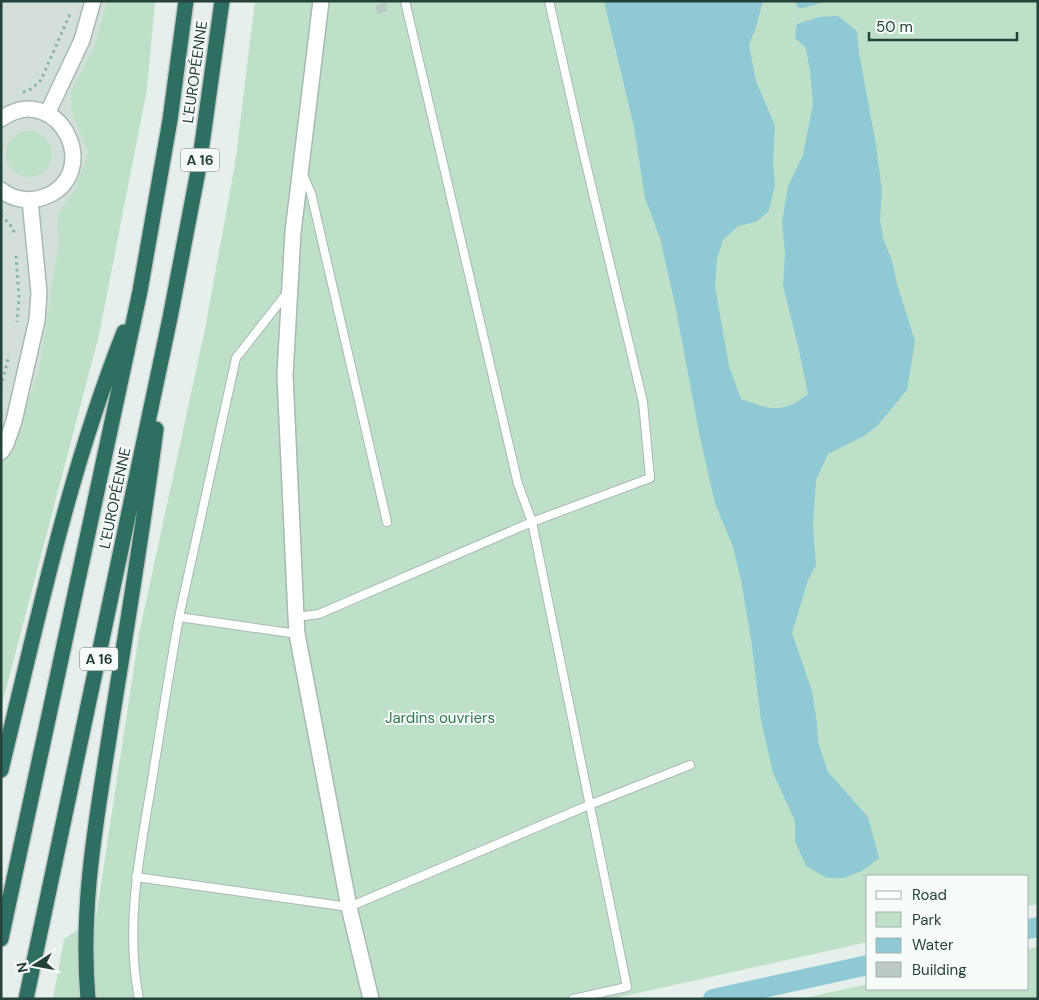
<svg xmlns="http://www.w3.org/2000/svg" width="1039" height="1000" font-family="'DM Sans',sans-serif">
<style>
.built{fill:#d4dfda}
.green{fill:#bfe0c8}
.water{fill:#8ec9d4}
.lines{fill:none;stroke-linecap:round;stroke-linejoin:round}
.canal{stroke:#8ec9d4;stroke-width:20}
.building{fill:#bbcac4;stroke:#b8c9c2}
.service-casing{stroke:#a8b8b2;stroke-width:10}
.minor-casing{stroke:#a8b8b2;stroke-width:18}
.motorway-casing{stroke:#c2cac8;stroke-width:18}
.path{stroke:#86b3a5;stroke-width:3;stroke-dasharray:2.5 4;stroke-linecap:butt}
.service{stroke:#fff;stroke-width:8}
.minor{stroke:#fff;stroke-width:15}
.motorway{stroke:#2f6f62;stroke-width:15}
.labels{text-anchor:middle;stroke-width:4;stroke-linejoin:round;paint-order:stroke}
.shield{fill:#f7fbf9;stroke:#637a73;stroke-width:1}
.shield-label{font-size:14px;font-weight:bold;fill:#24423a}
.street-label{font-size:15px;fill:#24423a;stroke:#f7fbf9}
.park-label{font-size:15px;fill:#2d7a4b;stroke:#f7fbf9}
</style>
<rect width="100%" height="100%" fill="#e6efeb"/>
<path class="built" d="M1 1H107L93 49 70 92 71 110 107 173 1 569Z"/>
<path class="green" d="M107 1H155L147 89 99 335 1 708V464L12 452 39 368 59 242 57 215 75 189 88 153 71 110 70 92 93 49Z
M255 1H1038V904L1028 906V876H868V942L611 999H53L64 939 96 917 139 634 205 329 235 164Z
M6 154a23 23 0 1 1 46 0a23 23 0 1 1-46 0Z
M1038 947V999H800L868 984V989H1028V949Z"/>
<path class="water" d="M604 1H763L756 27 749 45 756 81 775 126 773 164 775 185 769 211 756 222 738 226 723 240 717 259 715 286 729 366 741 399C769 409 782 415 808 394L798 346 783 285 785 253 782 222 788 186 803 155 813 104 810 72 806 48 795 38 797 24 819 17 838 16 857 31 859 53 876 145 882 191 880 219 883 238 892 261 897 284 915 341 907 390 878 425 864 436 828 454 816 480 813 526 816 565 808 580 792 633 812 691 817 723 818 742 828 772 868 817 879 858 862 871 844 878H827L806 866 795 841V821L773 773 761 720 751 639 741 580 733 547 715 503 700 437 675 304 660 238 645 198 634 127Z
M794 1H829L799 9Z"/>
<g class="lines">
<path class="canal" d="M1028 929 1038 927
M713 999 868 965"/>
</g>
<path class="building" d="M385 3 387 10 379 14 376 7Z"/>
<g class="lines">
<g class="service-casing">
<path id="service" d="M549 1 582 147 643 402 650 478 532 522 627 987 573 999
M303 175 311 193 387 522
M287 293 236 358 179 617 297 634
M296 617 319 614 532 522 518 484 405 1
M136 877 349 907 589 805 690 765
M139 999C125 928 139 857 151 787 160 730 169 674 179 617"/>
</g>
<g class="minor-casing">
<path id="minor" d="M321 1 293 232 285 375 296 617 297 634 349 907 371 999
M47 114 82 40 93 1
M1 119C59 78 107 177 41 198 28 202 12 199 1 190
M1 452 6 444 14 421 37 320 39 293 30 200"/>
</g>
<g class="motorway-casing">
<path id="motorway" d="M1 770C37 623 68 473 124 332
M1 939 140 291 170 120 186 1
M26 999 170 318 199 166 222 1
M88 999C80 907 96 822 110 732 126 631 143 530 156 429"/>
</g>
<path class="path" d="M23 92 31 89 41 80 70 14
M1 215 12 227 15 235
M16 256 19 298 17 322
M1 387 9 355"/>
<use href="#service" class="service"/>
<use href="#minor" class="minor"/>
<use href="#motorway" class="motorway"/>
</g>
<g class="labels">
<g class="shield">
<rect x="181" y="148.5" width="38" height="23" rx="4"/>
<rect x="80" y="647.5" width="38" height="23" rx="4"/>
</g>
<g class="shield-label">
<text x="200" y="165">A 16</text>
<text x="99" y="664">A 16</text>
</g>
<g class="street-label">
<text transform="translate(195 72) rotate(-82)" y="5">L'EUROPÉENNE</text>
<text transform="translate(115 498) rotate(-78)" y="5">L'EUROPÉENNE</text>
</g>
<g class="park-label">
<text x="440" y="723">Jardins ouvriers</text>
</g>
</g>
<rect width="1039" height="1000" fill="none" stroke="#24423a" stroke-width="5"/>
<rect x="866" y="875" width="162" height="115" fill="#f7fbf9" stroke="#a3b1ad"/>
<rect x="876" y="891" width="25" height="8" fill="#ffffff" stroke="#a3b1ad"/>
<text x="912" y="900" font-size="15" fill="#24423a">Road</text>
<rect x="876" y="912" width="25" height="15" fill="#bfe0c8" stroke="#a3b1ad"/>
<text x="912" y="925" font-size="15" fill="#24423a">Park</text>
<rect x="876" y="938" width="25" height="15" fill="#8ec9d4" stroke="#a3b1ad"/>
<text x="912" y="950" font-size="15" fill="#24423a">Water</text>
<rect x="876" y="962" width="25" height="15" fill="#bbcac4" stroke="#a3b1ad"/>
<text x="912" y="975" font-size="15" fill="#24423a">Building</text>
<g transform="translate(35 965) rotate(259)" stroke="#f7fbf9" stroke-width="4" paint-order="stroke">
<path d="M0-4L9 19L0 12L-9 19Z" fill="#24423a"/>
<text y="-8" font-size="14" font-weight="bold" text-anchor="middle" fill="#24423a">N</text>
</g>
<path d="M869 32v8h148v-8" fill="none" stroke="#24423a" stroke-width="2.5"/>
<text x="876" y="32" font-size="15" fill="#24423a" stroke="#f7fbf9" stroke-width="4" paint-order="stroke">50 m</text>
</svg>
